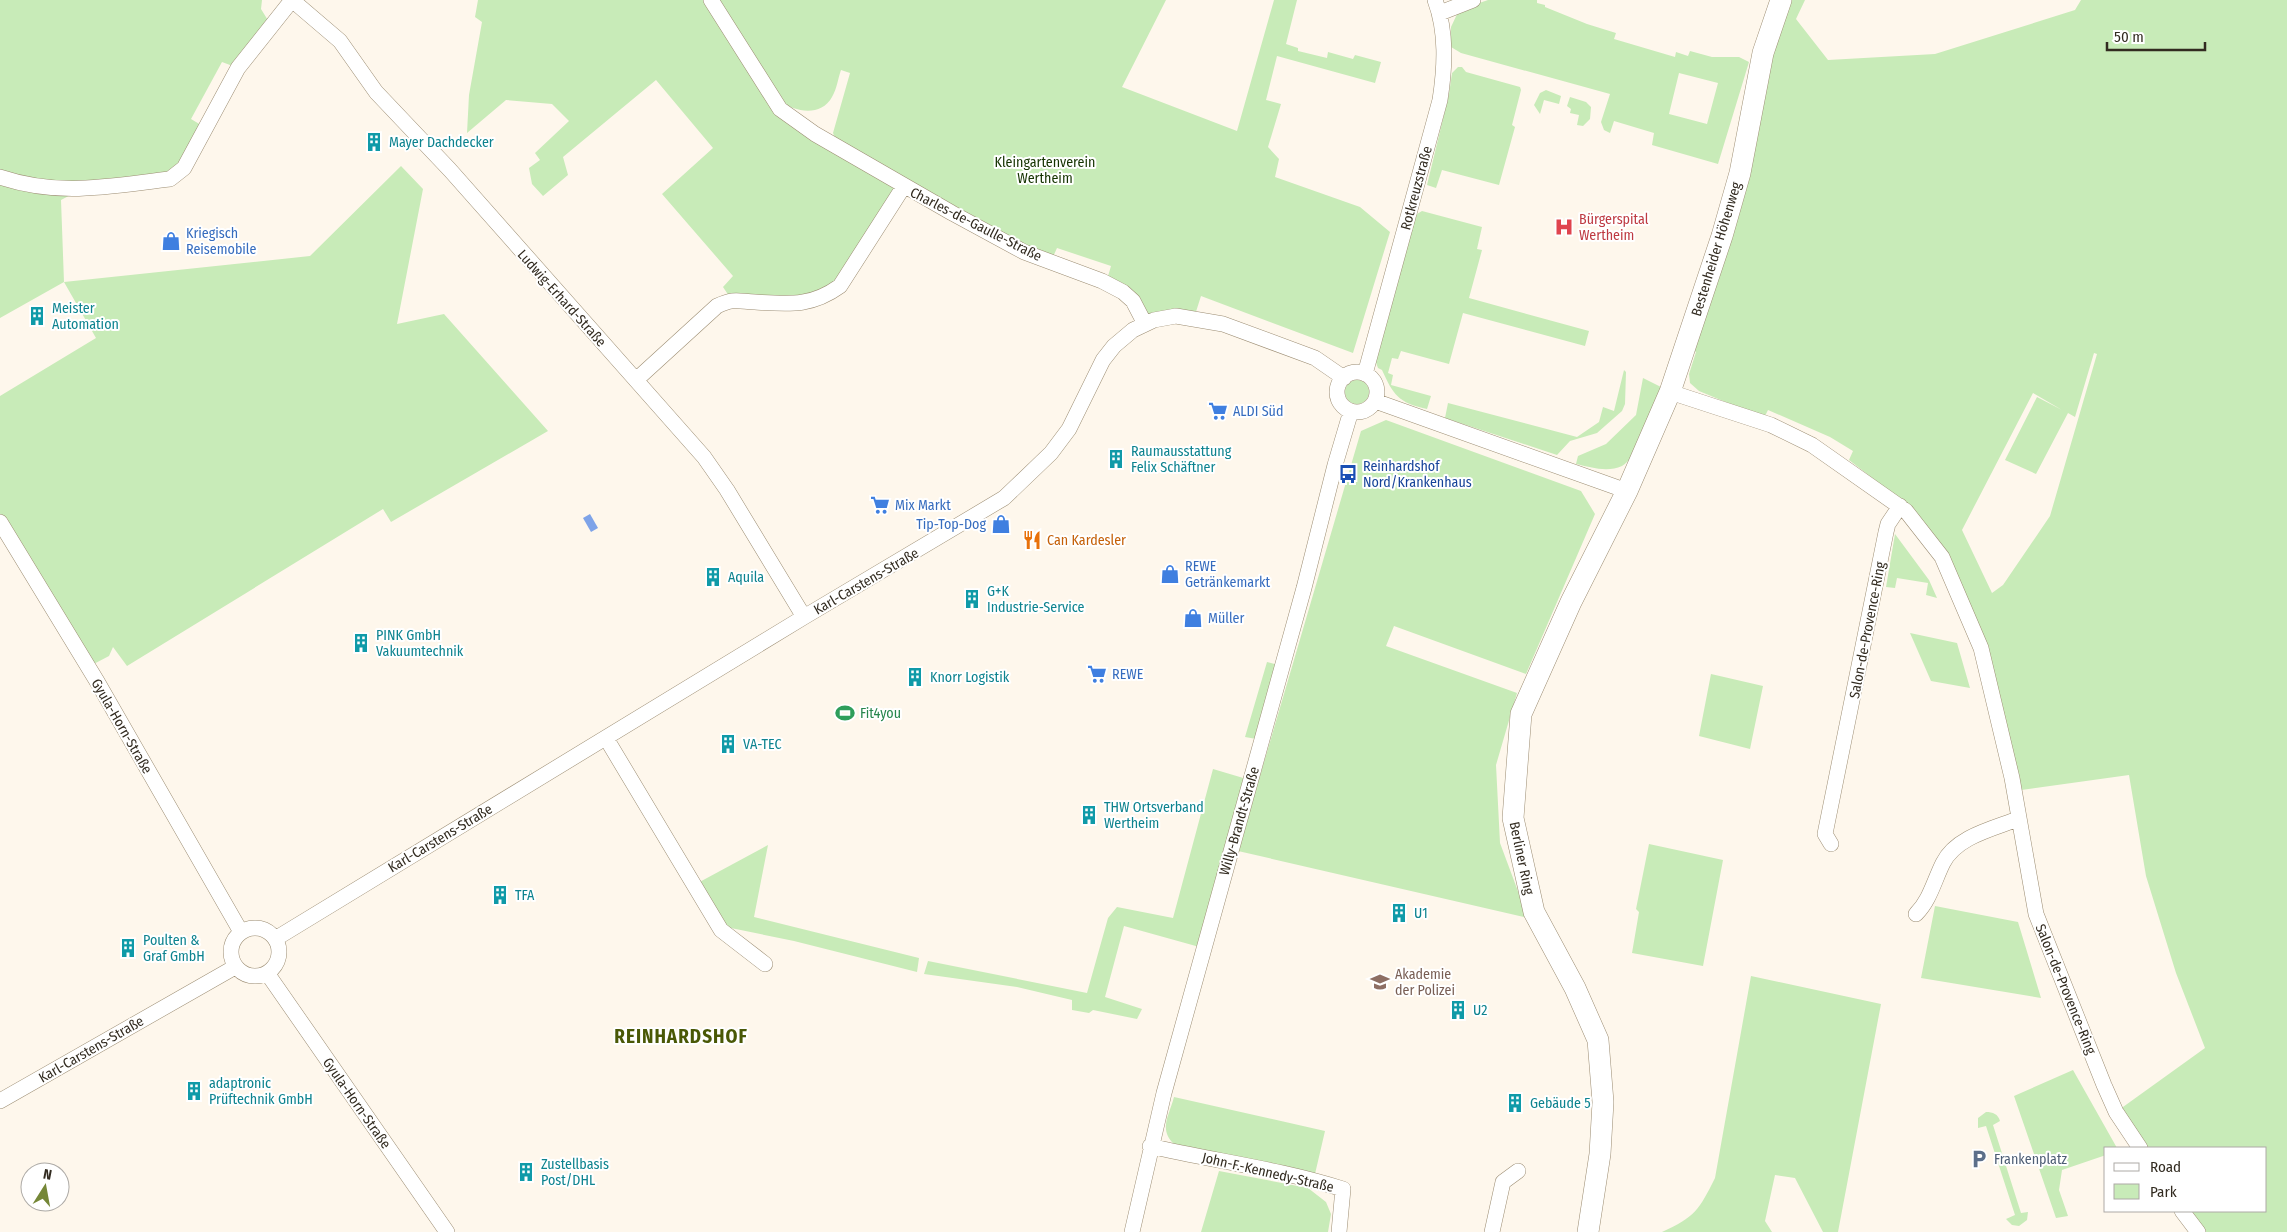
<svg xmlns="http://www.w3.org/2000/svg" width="2287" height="1232" font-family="'Fira Sans Condensed',sans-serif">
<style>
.green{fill:#c8ebb8;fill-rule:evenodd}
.water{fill:#7ea3e8}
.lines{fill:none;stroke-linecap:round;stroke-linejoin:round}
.street-casing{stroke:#9c8d73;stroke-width:16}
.secondary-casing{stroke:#9c8d73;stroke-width:22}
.street{stroke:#fff;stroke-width:15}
.secondary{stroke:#fff;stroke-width:21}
.labels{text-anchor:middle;stroke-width:4;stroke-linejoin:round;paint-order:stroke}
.culture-label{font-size:14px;fill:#0d838f;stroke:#fff;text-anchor:start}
.park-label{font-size:14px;fill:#153301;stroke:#fff}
.street-label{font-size:14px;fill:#322b20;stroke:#fff}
.health-label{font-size:14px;fill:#be3a42;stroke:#fff;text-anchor:start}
.shop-label{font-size:14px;fill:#366cbe;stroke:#fff;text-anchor:start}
.transit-label{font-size:14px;fill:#164399;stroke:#fff;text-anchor:start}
.food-label{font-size:14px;fill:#c56008;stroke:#fff;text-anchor:start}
.leisure-label{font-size:14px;fill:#27864d;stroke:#fff;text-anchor:start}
.education-label{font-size:14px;fill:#785e54;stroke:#fff;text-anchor:start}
.service-label{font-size:14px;fill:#4e5e75;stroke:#fff;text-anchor:start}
.district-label{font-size:19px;font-weight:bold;letter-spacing:1px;fill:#495806;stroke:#fff}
</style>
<rect width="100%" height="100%" fill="#fef7ec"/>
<path class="green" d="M0 0H262L261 9 269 22 238 68 222 62 191 119 206 128 178 175 80 190 61 200 64 282 310 256 401 166 423 189 397 324 444 314 548 431 391 522 383 509 127 666 113 647 109 656 88 667 0 522V396L96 338 64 282 0 318Z
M478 0H711L780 109 900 184 826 296 731 299 723 287 733 276 662 194 713 148 656 80 563 157 568 175 543 196 532 184 529 168 540 160 535 153 569 121 552 104 506 100 467 133 469 95 482 22 475 17Z
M719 0H1166L1122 87 1237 131 1274 0H1297L1286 44 1298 48V51L1327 58 1328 52 1353 59 1355 55 1381 62 1375 83 1277 56 1266 100 1281 104 1268 147 1279 159 1275 177 1360 207 1390 232 1353 353 1201 296 1194 318 1154 320 1106 283 1111 266 1057 248 1052 259 1013 240 836 140 833 133 850 73 841 70C838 78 837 89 832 97 821 117 795 112 780 101Z
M1488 0H1537V3L1545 5V7L1587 24 1616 33 1614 39 1675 57 1676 52 1688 56 1690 51 1712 57H1739L1749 62 1718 164 1652 145 1654 133 1614 121 1610 133 1604 130 1601 122 1610 94 1461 53 1451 47V27L1459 10ZM1679 73 1718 83 1707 124 1669 114Z
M1781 0H1805L1796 19 1828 60 1935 54 2075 10 2081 0H2287V1232H2198L2182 1211H2266V1148H2140L2116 1112 2205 1048 2176 973 2146 876 2129 775 2014 791 1981 648 1942 557 1902 501 1849 460 1853 451 1830 437 1768 410 1764 418 1699 391 1690 383 1689 374 1696 352 1686 346ZM2094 353 2097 354 2050 516 2003 585 1992 593 1962 530 2033 393 2062 410 2037 397 2005 460 2036 474 2068 413 2075 417Z
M1458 67H1462L1466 72 1520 87 1521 90 1512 125 1515 127 1499 185 1442 170 1436 188 1427 185 1449 94 1452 73Z
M1546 90 1561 96 1559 104 1544 100 1540 114 1534 105 1540 93Z
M1570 97 1586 102 1591 107 1590 119 1583 126 1577 125 1579 115 1570 113 1571 109 1567 106Z
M1422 211 1482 227 1477 249 1482 250 1469 298 1589 331 1585 346 1463 313 1449 364 1401 351 1398 359 1392 358 1388 373 1393 375 1391 385 1431 396 1427 409C1398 403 1393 394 1382 370L1378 368 1375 360V353L1417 214Z
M1624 370 1626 372 1625 404 1622 411 1597 433 1570 441 1557 455 1445 418 1448 403 1577 437 1599 422 1603 407 1614 411Z
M1643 378 1663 388C1655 406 1638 458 1622 466 1607 473 1590 467 1576 464L1578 456 1606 444 1636 415Z
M1345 392a12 12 0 1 1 24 0a12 12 0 1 1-24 0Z
M1386 420 1581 491 1595 514 1526 674 1394 626 1386 646 1517 693 1496 765 1500 843 1528 918 1238 851 1361 431Z
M1895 534 1929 580 1937 598 1926 595 1928 583 1897 578 1895 588 1886 587Z
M1910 633 1957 643 1970 688 1931 681Z
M1267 662 1282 666 1262 740 1245 737Z
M1711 674 1763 686 1750 749 1699 736Z
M1213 769 1250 780 1203 948 1124 926 1105 997 1142 1009 1137 1019 1093 1010 1089 1013 1072 1010V1000L1017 987 924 974 928 961 1087 993 1108 918 1117 907 1173 918Z
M1649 844 1723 860 1703 966 1632 953 1639 912 1636 909Z
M768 845 754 917 919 958 917 972 794 941 726 927 694 885Z
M1935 906 2018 922 2041 998 1921 978Z
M1751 976 1881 1004 1838 1232H1823L1795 1178 1775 1175 1765 1221 1772 1232H1662C1695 1217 1699 1210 1715 1178Z
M2073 1070 2117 1148H2106V1155L2062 1170 2059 1190 2068 1216 2056 1218 2014 1096Z
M1174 1097 1325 1131 1315 1174 1175 1145C1158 1130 1169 1116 1174 1097Z
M1986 1112C1993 1112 1998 1114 2000 1121L1993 1125 2021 1213 2028 1212 2027 1220 2019 1226 2012 1225 2006 1219 2015 1215 1986 1126 1978 1128V1118Z
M1219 1171 1308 1188 1326 1202 1331 1214 1328 1232H1201Z"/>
<path class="water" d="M590 514 598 528 591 532 583 518Z"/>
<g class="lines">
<g class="street-casing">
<path id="street" d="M292 0 340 41 376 92 450 170 704 457 727 490 804 617
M711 0 780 109 815 134 952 213 1024 252 1102 281 1123 292 1133 301 1145 324
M1440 13 1473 0
M0 177C60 197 109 186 170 179L184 168 238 68 292 0
M1337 392a20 20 0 1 1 40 0a20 20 0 1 1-40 0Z
M1365 374 1440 100C1445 67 1447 32 1435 0
M636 380 717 306C734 298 737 301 755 302 789 304 811 307 840 286L904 186
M1670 392 1771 425 1812 445 1906 511 1942 557 1981 648 2012 778 2036 914 2104 1085 2116 1112 2140 1148
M1375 401 1627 491
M0 522 98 683 241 932
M606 738 721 930 765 964
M1831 844 1825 834 1886 532 1888 524 1900 506
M1916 914C1930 900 1934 881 1943 863 1956 837 1992 829 2018 819
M231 952a24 24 0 1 1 48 0a24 24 0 1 1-48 0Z
M275 939 804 617 1004 498 1051 453 1069 429 1103 360 1114 346 1133 330 1154 320 1176 316 1223 324 1315 358 1344 378
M267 973 447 1232
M0 1101 235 967
M1150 1146C1214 1161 1280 1169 1343 1189L1339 1232
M2182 1211 2198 1232
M1132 1232 1164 1093 1304 588 1335 465 1351 411
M1492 1232 1503 1182 1518 1171"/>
</g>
<g class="secondary-casing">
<path id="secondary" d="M1588 1232 1600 1154 1603 1102 1598 1040 1575 988 1534 912 1513 818 1521 714 1571 602 1627 491 1670 392 1722 236 1740 173 1763 53 1781 0"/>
</g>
<use href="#street" class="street"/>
<use href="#secondary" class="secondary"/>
</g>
<defs>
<g id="building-bare" transform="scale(1.5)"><path d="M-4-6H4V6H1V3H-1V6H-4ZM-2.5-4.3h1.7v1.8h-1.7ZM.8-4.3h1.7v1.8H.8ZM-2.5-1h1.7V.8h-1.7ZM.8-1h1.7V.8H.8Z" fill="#0f9aa8" stroke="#fff" stroke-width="2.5" paint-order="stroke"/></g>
<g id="hospital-bare" transform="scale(1.5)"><path d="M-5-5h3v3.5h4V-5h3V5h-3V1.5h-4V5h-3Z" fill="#e0444e" stroke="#fff" stroke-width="2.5" paint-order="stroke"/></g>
<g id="shop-bare" transform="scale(1.5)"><path d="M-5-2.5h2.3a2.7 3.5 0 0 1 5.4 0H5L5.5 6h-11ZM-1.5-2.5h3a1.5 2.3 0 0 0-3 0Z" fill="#3f7fe0" stroke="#fff" stroke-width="2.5" paint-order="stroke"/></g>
<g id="supermarket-bare" transform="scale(1.5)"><path d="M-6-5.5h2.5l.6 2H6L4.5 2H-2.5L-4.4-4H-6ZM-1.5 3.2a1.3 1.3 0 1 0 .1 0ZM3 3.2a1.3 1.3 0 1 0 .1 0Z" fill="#3f7fe0" stroke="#fff" stroke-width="2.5" paint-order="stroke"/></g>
<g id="bus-bare" transform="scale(1.5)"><path d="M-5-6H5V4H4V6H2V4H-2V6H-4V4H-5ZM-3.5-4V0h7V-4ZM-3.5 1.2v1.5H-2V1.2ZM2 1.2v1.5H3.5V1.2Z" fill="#1a4fb4" stroke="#fff" stroke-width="2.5" paint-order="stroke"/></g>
<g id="restaurant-bare" transform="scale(1.5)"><path d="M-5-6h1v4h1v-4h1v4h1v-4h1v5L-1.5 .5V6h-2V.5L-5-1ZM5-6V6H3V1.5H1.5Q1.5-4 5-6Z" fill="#e8710a" stroke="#fff" stroke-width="2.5" paint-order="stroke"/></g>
<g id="stadium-bare" transform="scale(1.5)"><path d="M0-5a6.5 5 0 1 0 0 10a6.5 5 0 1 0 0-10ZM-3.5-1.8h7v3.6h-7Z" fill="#2e9e5b" stroke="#fff" stroke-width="2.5" paint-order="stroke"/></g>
<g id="university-bare" transform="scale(1.5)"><path d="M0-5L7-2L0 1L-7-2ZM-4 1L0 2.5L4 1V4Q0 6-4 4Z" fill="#8d6e63" stroke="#fff" stroke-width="2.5" paint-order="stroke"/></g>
<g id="parking-bare" transform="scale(1.5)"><path d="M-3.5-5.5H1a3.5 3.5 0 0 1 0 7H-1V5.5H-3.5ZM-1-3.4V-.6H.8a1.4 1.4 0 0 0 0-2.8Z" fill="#5c6f8a" stroke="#fff" stroke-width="2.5" paint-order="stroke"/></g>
</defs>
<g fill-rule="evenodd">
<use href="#building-bare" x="374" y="142"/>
<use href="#hospital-bare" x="1564" y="227"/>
<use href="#shop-bare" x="171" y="241"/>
<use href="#building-bare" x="37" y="316"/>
<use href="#supermarket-bare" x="1218" y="411"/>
<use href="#building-bare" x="1116" y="459"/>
<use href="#bus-bare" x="1348" y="474"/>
<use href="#supermarket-bare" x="880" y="505"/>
<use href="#shop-bare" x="1001" y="524"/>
<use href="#restaurant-bare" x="1032" y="540"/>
<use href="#shop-bare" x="1170" y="574"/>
<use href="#building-bare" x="713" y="577"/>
<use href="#building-bare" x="972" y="599"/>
<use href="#shop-bare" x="1193" y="618"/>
<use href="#building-bare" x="361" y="643"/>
<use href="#supermarket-bare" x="1097" y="674"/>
<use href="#building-bare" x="915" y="677"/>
<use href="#stadium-bare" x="845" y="713"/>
<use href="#building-bare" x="728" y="744"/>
<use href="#building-bare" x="1089" y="815"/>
<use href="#building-bare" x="500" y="895"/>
<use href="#building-bare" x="1399" y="913"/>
<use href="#building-bare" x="128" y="948"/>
<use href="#university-bare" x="1380" y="982"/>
<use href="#building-bare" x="1458" y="1010"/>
<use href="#building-bare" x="194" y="1091"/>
<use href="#building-bare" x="1515" y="1103"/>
<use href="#parking-bare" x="1979" y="1159"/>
<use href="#building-bare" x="526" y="1172"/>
</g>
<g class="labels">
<g class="culture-label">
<text x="389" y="147">Mayer Dachdecker</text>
<text x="52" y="313">Meister<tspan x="52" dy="16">Automation</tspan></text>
<text x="1131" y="456">Raumausstattung<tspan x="1131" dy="16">Felix Schäftner</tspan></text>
<text x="728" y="582">Aquila</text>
<text x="987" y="596">G+K<tspan x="987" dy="16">Industrie-Service</tspan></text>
<text x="376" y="640">PINK GmbH<tspan x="376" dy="16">Vakuumtechnik</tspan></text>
<text x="930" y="682">Knorr Logistik</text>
<text x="743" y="749">VA-TEC</text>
<text x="1104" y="812">THW Ortsverband<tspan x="1104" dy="16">Wertheim</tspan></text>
<text x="515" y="900">TFA</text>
<text x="1414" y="918">U1</text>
<text x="143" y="945">Poulten &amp;<tspan x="143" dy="16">Graf GmbH</tspan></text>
<text x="1473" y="1015">U2</text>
<text x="209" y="1088">adaptronic<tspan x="209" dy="16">Prüftechnik GmbH</tspan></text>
<text x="1530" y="1108">Gebäude 5</text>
<text x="541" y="1169">Zustellbasis<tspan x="541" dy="16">Post/DHL</tspan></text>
</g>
<g class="park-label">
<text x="1045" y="167">Kleingartenverein<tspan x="1045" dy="16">Wertheim</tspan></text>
</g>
<g class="street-label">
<text transform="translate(1416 188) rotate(-75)" y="5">Rotkreuzstraße</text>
<text transform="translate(976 224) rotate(27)" y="5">Charles-de-Gaulle-Straße</text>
<text transform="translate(1716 249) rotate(-73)" y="5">Bestenheider Höhenweg</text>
<text transform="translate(562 298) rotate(48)" y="5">Ludwig-Erhard-Straße</text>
<text transform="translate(866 581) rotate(-30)" y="5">Karl-Carstens-Straße</text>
<text transform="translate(1867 630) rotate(-79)" y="5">Salon-de-Provence-Ring</text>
<text transform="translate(122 726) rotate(60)" y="5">Gyula-Horn-Straße</text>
<text transform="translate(1239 821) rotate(-74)" y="5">Willy-Brandt-Straße</text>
<text transform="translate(440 838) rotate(-31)" y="5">Karl-Carstens-Straße</text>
<text transform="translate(1522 858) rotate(78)" y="5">Berliner Ring</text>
<text transform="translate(2066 989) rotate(68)" y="5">Salon-de-Provence-Ring</text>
<text transform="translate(91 1049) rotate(-30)" y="5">Karl-Carstens-Straße</text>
<text transform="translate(357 1103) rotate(55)" y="5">Gyula-Horn-Straße</text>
<text transform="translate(1268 1172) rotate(13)" y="5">John-F.-Kennedy-Straße</text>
</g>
<g class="health-label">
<text x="1579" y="224">Bürgerspital<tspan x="1579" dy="16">Wertheim</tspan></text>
</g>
<g class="shop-label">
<text x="186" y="238">Kriegisch<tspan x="186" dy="16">Reisemobile</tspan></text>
<text x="1233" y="416">ALDI Süd</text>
<text x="895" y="510">Mix Markt</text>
<text x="986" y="529" text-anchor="end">Tip-Top-Dog</text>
<text x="1185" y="571">REWE<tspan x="1185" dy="16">Getränkemarkt</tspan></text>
<text x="1208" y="623">Müller</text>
<text x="1112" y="679">REWE</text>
</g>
<g class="transit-label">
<text x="1363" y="471">Reinhardshof<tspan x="1363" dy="16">Nord/Krankenhaus</tspan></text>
</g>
<g class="food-label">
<text x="1047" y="545">Can Kardesler</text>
</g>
<g class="leisure-label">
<text x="860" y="718">Fit4you</text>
</g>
<g class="education-label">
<text x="1395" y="979">Akademie<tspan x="1395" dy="16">der Polizei</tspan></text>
</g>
<g class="service-label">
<text x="1994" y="1164">Frankenplatz</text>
</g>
<g class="district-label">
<text x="681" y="1043">REINHARDSHOF</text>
</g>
</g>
<rect x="2104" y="1147" width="162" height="65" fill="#ffffff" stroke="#adaaa6"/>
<rect x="2114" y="1163" width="25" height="8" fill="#ffffff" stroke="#adaaa6"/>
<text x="2150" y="1172" font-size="15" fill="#322b20">Road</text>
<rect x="2114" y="1184" width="25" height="15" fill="#c8ebb8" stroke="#adaaa6"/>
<text x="2150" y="1197" font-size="15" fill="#322b20">Park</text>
<g transform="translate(45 1187) rotate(11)"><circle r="24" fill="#ffffff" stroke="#adaaa6"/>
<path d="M0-4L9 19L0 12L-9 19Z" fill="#758737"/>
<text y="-8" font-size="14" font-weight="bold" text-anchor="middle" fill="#322b20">N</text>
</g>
<path d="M2107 42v8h98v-8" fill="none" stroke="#322b20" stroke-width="2.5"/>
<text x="2114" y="42" font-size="15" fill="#322b20" stroke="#ffffff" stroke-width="4" paint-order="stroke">50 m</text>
</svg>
